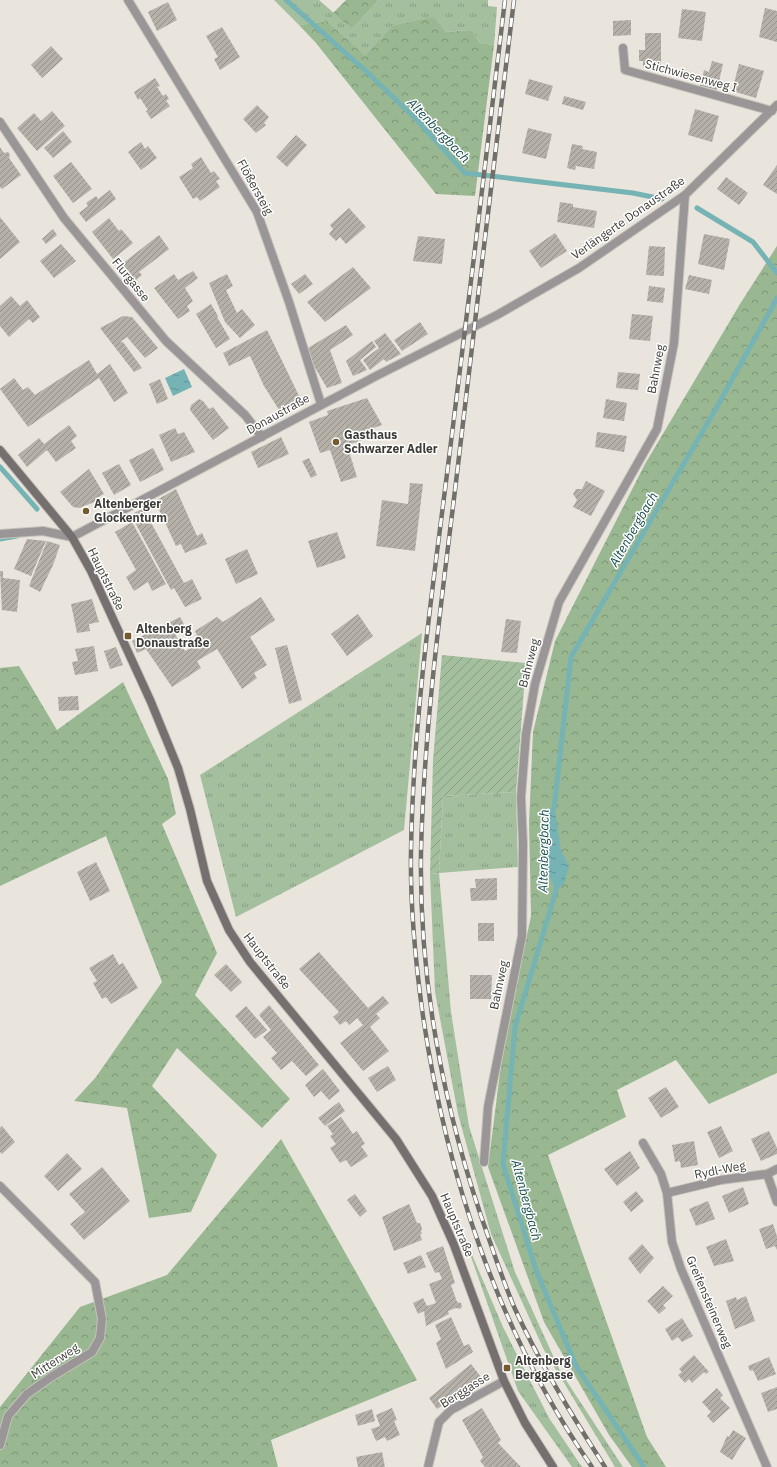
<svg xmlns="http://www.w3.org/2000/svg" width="777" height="1467" font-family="'IBM Plex Sans',sans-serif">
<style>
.grass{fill:url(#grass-tufts)}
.forest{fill:url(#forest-crowns)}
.garden{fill:url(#garden-furrows)}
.water{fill:url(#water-ripples)}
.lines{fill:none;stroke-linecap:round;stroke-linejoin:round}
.stream{stroke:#76b3b4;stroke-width:5}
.building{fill:url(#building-hatch)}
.minor-casing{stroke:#c7c3bb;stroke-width:10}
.secondary-casing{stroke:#c7c3bb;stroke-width:10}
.minor{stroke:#9a9596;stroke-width:8}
.secondary{stroke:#766f70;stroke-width:8}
.rail-casing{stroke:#716f69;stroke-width:4.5}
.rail{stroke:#fff;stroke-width:3;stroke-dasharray:9;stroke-linecap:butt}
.poi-dot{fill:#745a2c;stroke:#fff;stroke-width:1.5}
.labels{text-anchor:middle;stroke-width:3;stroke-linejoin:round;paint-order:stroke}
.street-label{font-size:12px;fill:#3d3c38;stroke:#fff}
.poi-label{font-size:12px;font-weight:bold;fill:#3d3c38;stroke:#fff;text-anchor:start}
.water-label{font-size:13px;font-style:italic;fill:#174e4e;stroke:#fff}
</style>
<defs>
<pattern id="grass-tufts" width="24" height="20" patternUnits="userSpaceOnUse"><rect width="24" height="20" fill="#a4bf9e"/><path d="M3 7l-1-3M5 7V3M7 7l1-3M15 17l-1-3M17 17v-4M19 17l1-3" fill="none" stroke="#879c82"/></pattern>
<pattern id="forest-crowns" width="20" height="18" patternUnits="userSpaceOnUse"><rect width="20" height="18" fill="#99b892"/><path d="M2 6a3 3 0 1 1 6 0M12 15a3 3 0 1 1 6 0" fill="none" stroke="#7e9778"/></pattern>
<pattern id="garden-furrows" width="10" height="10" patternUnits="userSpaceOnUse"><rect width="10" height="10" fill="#a4bf9e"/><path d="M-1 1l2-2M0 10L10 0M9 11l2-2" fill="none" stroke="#879c82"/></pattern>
<pattern id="water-ripples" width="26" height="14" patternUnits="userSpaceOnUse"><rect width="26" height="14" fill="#76b3b4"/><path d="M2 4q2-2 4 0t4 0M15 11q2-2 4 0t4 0" fill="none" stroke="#629393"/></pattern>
<pattern id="building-hatch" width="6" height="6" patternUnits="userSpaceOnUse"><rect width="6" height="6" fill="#b5b1a8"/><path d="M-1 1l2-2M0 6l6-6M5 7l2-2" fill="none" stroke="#94918a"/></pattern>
</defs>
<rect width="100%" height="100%" fill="#e9e5dc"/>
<path class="grass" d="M274 0H319L352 29 379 0H488V6L497 7 494 45 480 43 471 30 445 32 392 26 365 57 327 21 299 25Z
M422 633 404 830 236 917 200 775Z
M516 792 518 867 439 873 451 1012 469 1126 515 1272 560 1371 623 1467H615L544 1350 491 1234 458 1114 435 992 430 874 439 873 443 796Z
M463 1234 503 1327 549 1418 582 1467H572L518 1391Z"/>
<path class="forest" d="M346 0H379L352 29 333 13Z
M434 17 445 32 471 30 480 43 494 45 475 196 436 194 316 43 299 25 327 21 365 56 392 26Z
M777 246V1073L709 1104 676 1060 617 1090 626 1117 548 1155 647 1437 666 1467H632L609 1435 544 1322 488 1167 504 1041 531 916 529 823 533 732 555 641 645 464 740 304Z
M19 666 57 730 123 682 168 779 176 814 162 824 217 953 195 995 290 1099 262 1128 177 1048 152 1086 217 1155 191 1212 149 1218 127 1108 74 1101 96 1077 162 982 106 836 0 886V668Z
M281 1139 417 1380 271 1440 278 1467H0V1407L80 1307 167 1275Z"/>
<path class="garden" d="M442 655 526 663 516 792 443 796 439 873 430 874 433 760Z"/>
<path class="water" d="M184 369 192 387 173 396 165 378Z
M554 804 561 850 569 866 564 884 556 891 547 870 546 816Z"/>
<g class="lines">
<path class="stream" d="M286 0 369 74 415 118 465 173 633 193 662 199
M697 208 753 242 777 273
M0 467 37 509
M0 539 17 536
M554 809 571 657 718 405 777 298
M556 885V891L515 1027 503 1164 536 1270 576 1366 644 1467"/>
</g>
<path class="building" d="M168 2 177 20 157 31 148 12Z
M765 8 777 11V42L759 37Z
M682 9 706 12 702 41 678 38Z
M631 20V35L613 36V21Z
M222 27 240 57 220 70 214 59 218 57 206 36Z
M645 33H661V67H643V61H639V50H645Z
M51 46 63 59 42 78 31 65Z
M712 61 723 64 717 90 700 86 704 70 709 72Z
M739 64 764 71 756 98 732 91Z
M155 78 160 86 157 87 163 96 166 94 169 99 166 101 170 106 151 119 146 111 148 110 140 98 138 100 134 92Z
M529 79 553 86 548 101 525 94Z
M564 96 586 102 583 110 562 104Z
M257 105 269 117 264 123 266 125 256 133 243 119Z
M695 109 719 116 712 142 688 135Z
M52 111 65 126 37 151 17 128 34 113 41 121Z
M528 128 552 134 546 159 522 153Z
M63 131 72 142 53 158 44 148Z
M296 135 307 145 287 167 276 157Z
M141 142 145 149 148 146 157 158 141 170 128 152Z
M572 144 583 146 582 149 597 152 594 169 576 166 575 170 567 168Z
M0 147 4 153 8 152 10 155 9 158 21 175 2 189 0 187Z
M201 157 211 173 214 171 220 179 216 181 220 187 200 201 197 197 193 199 179 177 193 168 191 164Z
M71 162 92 189 73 203 53 176Z
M777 165V194L763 185Z
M726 177 748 193 739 205 717 189Z
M110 190 116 199 86 222 79 213 88 206 86 203 96 196 98 199Z
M560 202 573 204V207L597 211 594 228 557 222Z
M349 208 366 227 346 244 340 237 336 241 329 234 333 229 330 225Z
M0 217 20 242 0 259Z
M109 218 119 231 121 229 133 243 113 259 92 232Z
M53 229 57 235 46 244 42 239Z
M555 233 567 251 541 268 529 251Z
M704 234 730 239 724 270 698 264Z
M159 235 169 249 139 272 142 275 130 285 117 268Z
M418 236 445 239 442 264 413 261Z
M61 244 76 261 54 278 40 261Z
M649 246 665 247 664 276 646 275Z
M353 267 371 288 325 322 307 302Z
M193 271 198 278 185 288 193 301 187 306 190 311 178 319 154 288 174 274 178 280Z
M227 274 233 286 226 290 237 313 242 309 255 325 240 338 225 322 209 283Z
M305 274 313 284 299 294 291 284Z
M689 275 712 280 709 294 685 289Z
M649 286 665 288 663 303 647 301Z
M11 296 20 306 27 300 40 317 33 323 29 319 9 337 0 326V306Z
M211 304 218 316 217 317 230 339 216 348 196 314Z
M632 314 653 316 650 341 629 339Z
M123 316 132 317 158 348 145 358 127 337 120 342H123L142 368 134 372 100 328Z
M420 322 428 334 402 351 394 340Z
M346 325 353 335 330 350 342 383 327 388 314 366 308 348Z
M267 330 302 402 281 413 264 386 250 356 229 366 223 353Z
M385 333 401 354 386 362 384 359 370 370 363 360 379 348 374 341Z
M372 341 376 347 360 360 367 370 353 376 346 361Z
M89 360 97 374 110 364 128 393 114 402 99 378 28 427 0 389 14 378 23 390 28 387 35 395Z
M618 372 640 374 638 390 616 388Z
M160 379 168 399 157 404 149 384Z
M367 398 382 425 365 431 366 439 347 445 357 477 341 482 330 450 320 453 309 422 328 415 327 411Z
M199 399 203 401 209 409 213 407 229 428 213 440 190 410 191 405Z
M606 399 627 403 624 421 603 418Z
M69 425 77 436 71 441 76 448 56 462 47 450 27 467 18 455 39 438 44 444Z
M175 428 178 434 184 432 195 452 171 462 159 435Z
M597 432 627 436 624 452 595 447Z
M281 437 289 454 258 468 251 452Z
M153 448 164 470 140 482 129 460Z
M309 458 317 475 311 478 302 461Z
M119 464 131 485 114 495 102 473Z
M89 469 104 494 95 499 97 501 79 508 73 507 60 492Z
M586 481 605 491 591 516 573 507 577 500 573 494 576 489H582Z
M410 483 423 484 415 551 376 546 382 500 408 504Z
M176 489 197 536 202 533 207 544 185 553 181 544 176 546 155 501Z
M89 507 90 513 83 515 82 509Z
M143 508 184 583 192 579 202 599 185 607 174 588 171 590 131 515Z
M132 522 166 584 152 591 148 582 134 591 126 577 136 570 115 532Z
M337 532 346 558 317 568 308 541Z
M27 539 46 541 31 576 14 569Z
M47 541 60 545 53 565 40 592 29 586Z
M247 549 258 574 236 584 225 559Z
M0 571H3V578L20 580 17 612 2 610Z
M261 597 275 620 250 637 267 665 254 673 257 678 242 689 217 649 197 661 201 668 172 687 146 649 137 653 132 641 180 617 186 628 175 634 185 651 200 643 195 631 217 617 223 622Z
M92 599 99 622 89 624 90 631 77 633 71 604Z
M358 614 373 636 347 656 331 634Z
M506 619 521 621 517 653 501 652Z
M287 645 302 700 289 704 275 648Z
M94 646 98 671 75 675 72 662 78 661 75 649Z
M116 647 123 665 110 669 104 651Z
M78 696 79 710 59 711 58 697Z
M96 862 110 891 90 901 77 872Z
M497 878V900L471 901 470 888H476L475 879Z
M478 923H494V941H478Z
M319 952 368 1008 383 996 389 1003 376 1014 380 1018 370 1027 389 1051 363 1071 340 1043 363 1025 357 1018 349 1025 346 1021 340 1025 333 1017 339 1012 299 969Z
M113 954 119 965 123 963 138 988 111 1004 106 997 102 999 93 983 97 981 89 968Z
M226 964 242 982 231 992 214 975Z
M470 975H492L491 999H470Z
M269 1005 319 1065 306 1076 292 1061 281 1070 271 1058 277 1053 263 1037 271 1030 259 1015Z
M246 1006 267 1030 255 1039 235 1016Z
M388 1066 396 1080 377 1092 368 1078Z
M323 1069 340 1091 329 1100 321 1091 314 1097 305 1085Z
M666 1087 679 1107 661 1118 648 1098Z
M339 1102 345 1111 325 1126 318 1118Z
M341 1117 353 1134 357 1131 365 1144 361 1146 368 1156 351 1167 346 1160 340 1163 330 1148 336 1144 330 1136 333 1134 327 1126Z
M2 1126 15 1142 2 1154 0 1152V1128Z
M721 1126 733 1151 719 1158 707 1132Z
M769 1131 777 1148V1154L761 1161 751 1139Z
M694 1141 698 1165 681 1168 680 1161 675 1162 672 1145Z
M630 1151 640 1168 617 1186 604 1169Z
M67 1153 82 1169 58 1191 44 1176Z
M102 1167 130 1201 84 1240 70 1224 85 1212 69 1194Z
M743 1187 749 1204 729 1213 722 1196Z
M636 1191 644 1201 631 1212 623 1202Z
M355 1194 367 1211 360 1217 347 1200Z
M708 1201 715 1219 696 1226 689 1209Z
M409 1204 417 1223H420L422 1228 421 1231 422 1234H420L422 1240 394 1251 382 1217Z
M773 1224 777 1236V1250L775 1246 766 1249 759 1229Z
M726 1239 734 1261 714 1266 706 1247Z
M642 1244 654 1258 640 1274 628 1258Z
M443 1246 455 1283 451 1285 457 1302 461 1303 462 1307 460 1309 456 1308 448 1311 449 1314 426 1326 424 1311 418 1314 413 1303 423 1298 427 1306 436 1303 429 1284 442 1279 439 1272 435 1273 426 1253Z
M421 1255 426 1267 408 1274 403 1263Z
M663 1286 673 1296 663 1305 666 1308 659 1314 647 1301Z
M746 1296 755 1321 735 1329 726 1301 736 1297 737 1300Z
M451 1317 464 1346 469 1344 473 1352 446 1369 436 1343 441 1339 435 1325Z
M682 1318 693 1336 682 1342 678 1337 672 1341 665 1329Z
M694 1355 709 1372 706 1374 704 1372 692 1383 689 1379 685 1383 678 1375 682 1372 679 1369Z
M769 1357 776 1374 758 1381 753 1370 750 1371 748 1366Z
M471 1364 484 1381 445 1410 442 1406 437 1409 429 1398Z
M777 1387V1409L768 1412 761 1393Z
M717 1388 723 1395 720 1398 730 1408 713 1423 707 1416 711 1412 702 1402Z
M392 1408 397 1420 394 1421 400 1435 387 1441 385 1437 376 1441 371 1429 380 1426 376 1415Z
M482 1408 501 1440 498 1443 521 1467H485L480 1461 483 1457 462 1420Z
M372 1409 375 1421 358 1426 355 1415Z
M733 1430 746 1438 732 1460 720 1452 727 1436 729 1437Z
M382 1452 385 1467H358L356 1457Z"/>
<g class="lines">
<g class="minor-casing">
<path id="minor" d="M128 0 257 212 289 302 321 404
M623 48 625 70 772 111
M0 122 64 218 166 341 245 415 262 437
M0 534 43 531 72 537 378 375 497 315 579 268 685 195 777 105
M643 1143 661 1174 667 1193 672 1242 681 1269 767 1467
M484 1162 488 1107 522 936 523 844 521 797 526 734 535 684 559 602 657 429 674 343 685 195
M767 1174 777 1202
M0 1186 95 1282 102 1319 100 1338 92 1352 51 1377 27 1394 8 1416 0 1445
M667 1193 721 1180 767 1174 777 1169
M428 1467 439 1422 451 1410 504 1381"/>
</g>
<g class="secondary-casing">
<path id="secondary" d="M0 450 72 537 91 571 151 702 178 768 190 809 207 881 229 930 250 962 396 1139 432 1196 454 1245 504 1381 525 1423 553 1467"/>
</g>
<use href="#minor" class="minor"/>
<use href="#secondary" class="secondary"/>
<g class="rail-casing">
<path id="rail" d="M505 0C486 155 468 311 448 466 432 594 413 722 411 851 410 904 415 957 422 1009 445 1172 498 1332 592 1467
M514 0C494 161 475 321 456 482 441 605 424 728 421 852 419 975 442 1100 481 1216 492 1247 502 1279 515 1309 540 1364 572 1416 605 1467"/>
</g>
<use href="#rail" class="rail"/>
</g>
<g class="poi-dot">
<circle cx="336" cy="442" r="4"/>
<circle cx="86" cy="511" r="4"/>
<rect x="124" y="632" width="8" height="8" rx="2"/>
<rect x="503" y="1364" width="8" height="8" rx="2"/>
</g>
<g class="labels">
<g class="street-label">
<text transform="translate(691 76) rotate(15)" y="4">Stichwiesenweg I</text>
<text transform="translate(255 187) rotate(61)" y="4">Flößersteig</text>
<text transform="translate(628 218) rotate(-35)" y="4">Verlängerte Donaustraße</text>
<text transform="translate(131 280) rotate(51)" y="4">Flurgasse</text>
<text transform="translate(656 369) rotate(-79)" y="4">Bahnweg</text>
<text transform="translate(278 414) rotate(-29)" y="4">Donaustraße</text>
<text transform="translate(106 579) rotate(64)" y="4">Hauptstraße</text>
<text transform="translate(529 663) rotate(-75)" y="4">Bahnweg</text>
<text transform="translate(267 961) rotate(52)" y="4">Hauptstraße</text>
<text transform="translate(499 985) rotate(-78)" y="4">Bahnweg</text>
<text transform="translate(720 1170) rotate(-11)" y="4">Rydl-Weg</text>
<text transform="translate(457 1225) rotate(67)" y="4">Hauptstraße</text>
<text transform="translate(709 1302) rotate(67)" y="4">Greifensteinerweg</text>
<text transform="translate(55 1361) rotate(-33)" y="4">Mitterweg</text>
<text transform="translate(465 1390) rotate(-32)" y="4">Berggasse</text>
</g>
<g class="poi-label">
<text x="344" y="439">Gasthaus<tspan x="344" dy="14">Schwarzer Adler</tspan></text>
<text x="94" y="508">Altenberger<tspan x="94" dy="14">Glockenturm</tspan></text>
<text x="136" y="633">Altenberg<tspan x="136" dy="14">Donaustraße</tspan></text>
<text x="515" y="1365">Altenberg<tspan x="515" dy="14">Berggasse</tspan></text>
</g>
<g class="water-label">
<text transform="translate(439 130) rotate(46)" y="5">Altenbergbach</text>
<text transform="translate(633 529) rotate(-60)" y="5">Altenbergbach</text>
<text transform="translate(543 851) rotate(-89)" y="5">Altenbergbach</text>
<text transform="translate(527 1200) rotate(75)" y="5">Altenbergbach</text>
</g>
</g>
</svg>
